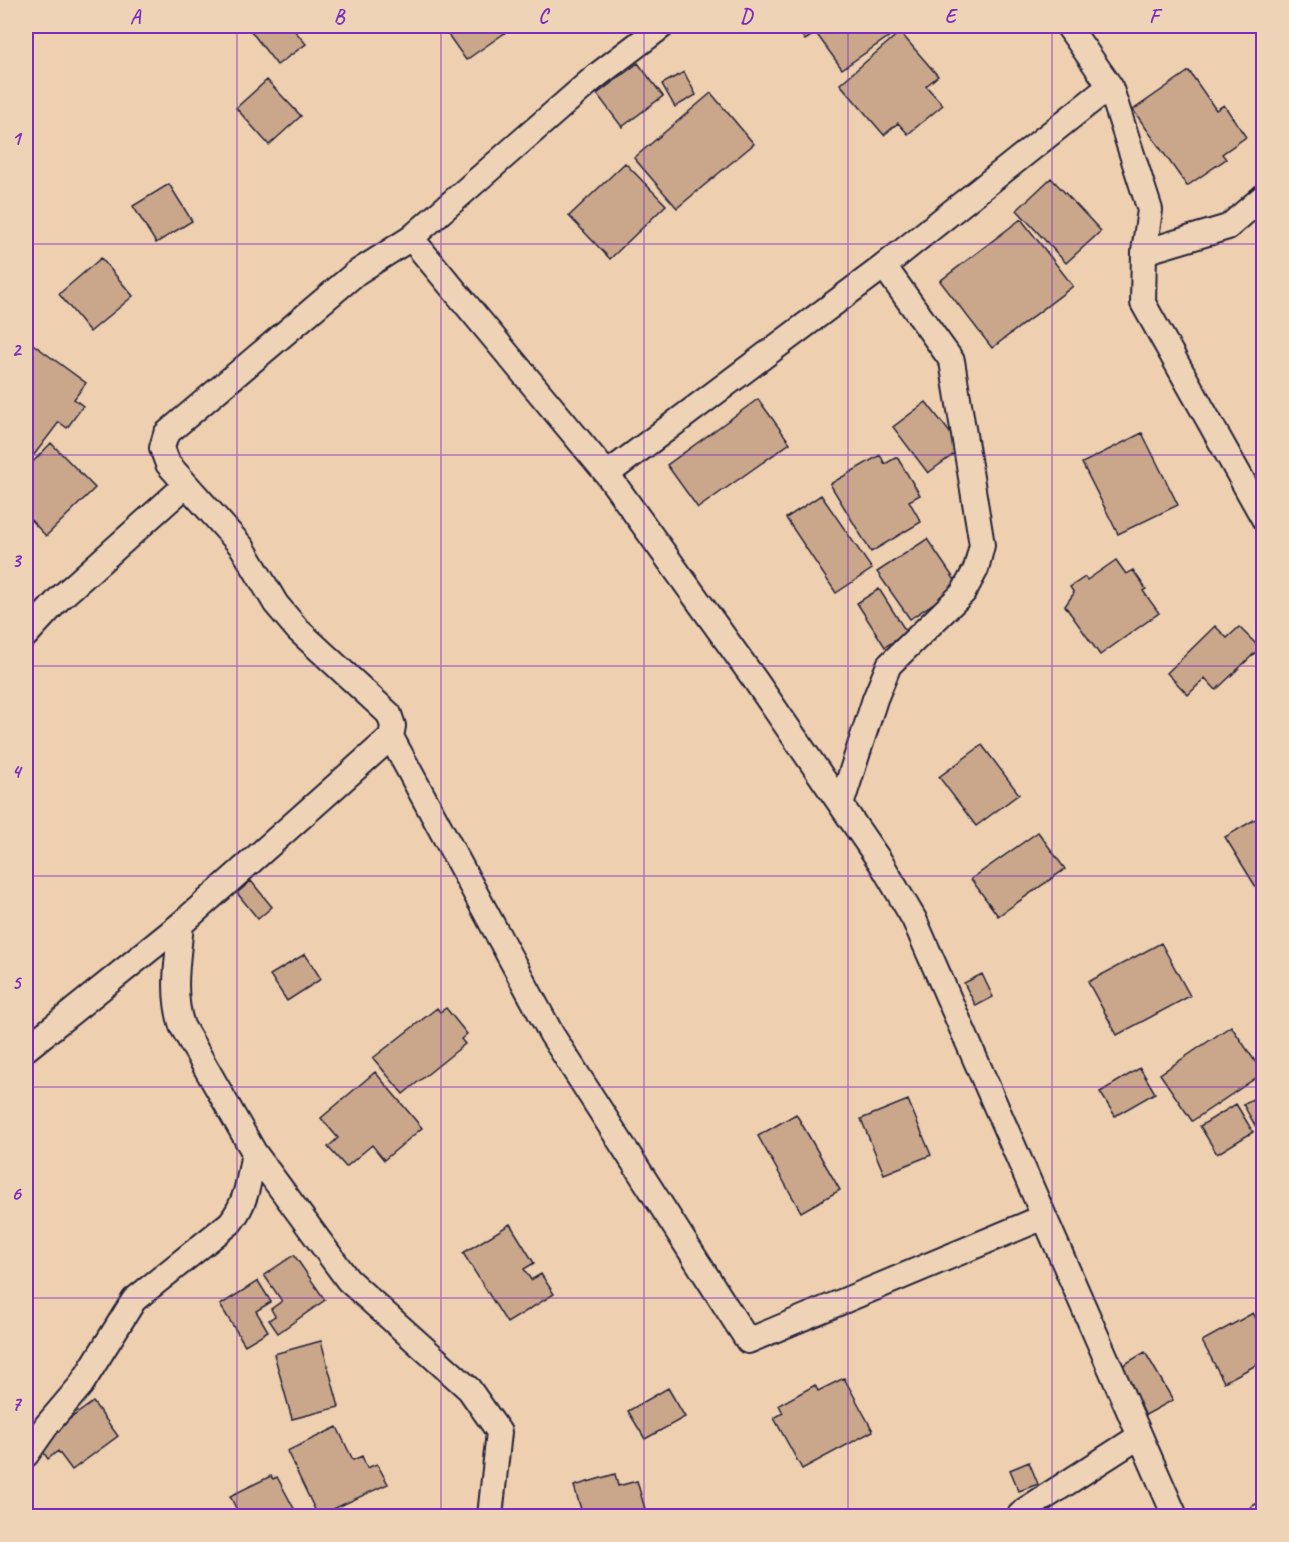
<svg xmlns="http://www.w3.org/2000/svg" width="1289" height="1542" font-family="Caveat,sans-serif">
<style>
.building{fill:#caa68b;stroke:#22223b;stroke-width:1.5}
.lines{fill:none;stroke-linecap:round;stroke-linejoin:round}
.street-casing{stroke:#22223b;stroke-width:28}
.street{stroke:#efd3b6;stroke-width:24}
.grid{fill:none;stroke:#7b2cbf;stroke-width:1.5;stroke-opacity:0.55}
.neatline{fill:none;stroke:#7b2cbf;stroke-width:2}
.grid-label{font-size:20px;text-anchor:middle;font-weight:bold;fill:#7b2cbf}
</style>
<rect width="100%" height="100%" fill="#eecfb0"/>
<filter id="ink" filterUnits="userSpaceOnUse"><feTurbulence type="fractalNoise" baseFrequency=".0167" numOctaves="2"/><feDisplacementMap in="SourceGraphic" scale="12" xChannelSelector="R" yChannelSelector="G"/><feConvolveMatrix kernelMatrix="1 2 1 2 8 2 1 2 1" color-interpolation-filters="sRGB"/></filter>
<g filter="url(#ink)">
<path class="building" d="M247 26H291L306 44 277 65Z
M442 26H505L509 30 466 60Z
M795 26H889L894 33 842 69 816 33 805 40Z
M900 32 938 76 926 86 943 105 908 134 898 123 884 135 840 84Z
M638 63 663 96 622 127 597 94Z
M1189 71 1216 110 1224 105 1246 137 1222 154 1226 159 1187 186 1133 110Z
M684 72 696 95 675 107 662 84Z
M267 80 301 116 269 145 236 108Z
M711 93 754 144 677 208 634 158Z
M625 163 666 205 610 259 569 216Z
M1051 178 1101 231 1066 263 1017 210Z
M169 184 192 221 156 243 133 206Z
M1021 219 1073 286 992 348 940 281Z
M101 258 133 296 90 332 59 294Z
M30 342 86 383 74 399 83 406 67 428 59 422 34 455 26 448V348Z
M758 399 790 443 698 508 667 465Z
M926 402 962 448 928 473 893 427Z
M1142 433 1178 505 1118 534 1082 463Z
M51 443 95 488 46 536 26 515V469Z
M880 455 885 464 897 457 920 495 909 501 921 522 871 552 830 484Z
M821 495 872 569 836 593 786 518Z
M927 539 959 586 910 619 877 572Z
M1116 560 1126 574 1133 570 1146 589 1143 591 1159 613 1100 655 1065 606 1074 593 1070 587 1085 577 1087 580Z
M879 589 907 633 885 647 857 603Z
M1215 626 1227 638 1239 627 1260 648 1216 690 1205 678 1188 695 1167 673Z
M982 745 1019 794 976 826 939 777Z
M1264 814V900L1225 837Z
M1038 832 1065 869 998 916 971 879Z
M251 881 272 907 258 919 237 893Z
M1161 943 1190 996 1117 1035 1088 982Z
M305 954 321 979 287 1001 270 975Z
M982 974 993 997 976 1006 964 983Z
M437 1008 440 1012 446 1008 467 1034 461 1039 465 1044 403 1094 373 1058Z
M1231 1026 1263 1073 1192 1121 1160 1074Z
M1140 1068 1155 1093 1115 1116 1100 1092Z
M375 1072 422 1128 384 1160 372 1145 346 1167 328 1147 338 1138 321 1118Z
M1264 1093V1141L1243 1104Z
M908 1100 931 1155 884 1174 861 1119Z
M1236 1104 1253 1132 1217 1154 1200 1126Z
M796 1114 840 1190 801 1212 758 1136Z
M510 1224 534 1263 524 1269 531 1280 541 1274 554 1294 507 1323 463 1253Z
M294 1255 325 1300 278 1333 269 1320 275 1316 271 1309 282 1301 264 1275Z
M258 1281 271 1302 256 1311 268 1331 245 1345 220 1305Z
M1253 1313 1264 1332V1361L1224 1382 1202 1341Z
M321 1341 339 1407 292 1419 274 1354Z
M1145 1352 1173 1400 1142 1417 1115 1370Z
M844 1378 873 1431 802 1469 774 1418 783 1413 779 1405 815 1385 818 1391Z
M668 1388 685 1417 645 1439 628 1411Z
M93 1402 118 1436 72 1470 58 1451 48 1459 37 1443Z
M337 1427 353 1460 362 1456 367 1468 377 1464 388 1484 318 1516 287 1451Z
M1029 1462 1038 1484 1019 1491 1010 1470Z
M615 1474 618 1486 637 1481 647 1516H583L574 1486Z
M271 1476 273 1479 277 1477 298 1516H240L230 1496Z"/>
<g class="lines">
<g class="street-casing">
<path id="street" d="M1068 26 1110 86 1150 210 1144 252 1143 303 1264 519
M1110 86 884 266 607 474 755 680 881 863 914 919 1175 1516
M411 238 595 77 662 26
M1144 252 1228 227 1264 196
M26 635 59 599 186 485
M391 737 552 1035 748 1341 1044 1217
M841 805 875 699 889 665 963 593 976 569 982 545 952 361 884 266
M26 1049 181 924
M254 1152 348 1280 469 1389 499 1432 490 1516
M26 1455 47 1425 81 1385 134 1300 230 1223C248 1201 249 1178 254 1152L182 1026C171 992 178 959 181 924L391 737 393 726 389 714 298 630 276 604 242 547 168 464 162 448 166 434 356 273 411 238 607 474
M1019 1516 1025 1510 1140 1436
M1261 1516 1264 1515"/>
</g>
<use href="#street" class="street"/>
</g>
</g>
<path class="grid" d="M237 26V1516M441 26V1516M644 26V1516M848 26V1516M1052 26V1516M26 244H1264M26 455H1264M26 666H1264M26 876H1264M26 1087H1264M26 1298H1264"/>
<rect width="1289" height="1542" fill="none" stroke="#efd3b6" stroke-width="66"/>
<rect x="33" y="33" width="1223" height="1476" class="neatline"/>
<g class="grid-label">
<text x="135" y="23">A</text>
<text x="339" y="23">B</text>
<text x="543" y="23">C</text>
<text x="746" y="23">D</text>
<text x="950" y="23">E</text>
<text x="1154" y="23">F</text>
<text x="16" y="145">1</text>
<text x="16" y="356">2</text>
<text x="16" y="567">3</text>
<text x="16" y="778">4</text>
<text x="16" y="989">5</text>
<text x="16" y="1200">6</text>
<text x="16" y="1410">7</text>
</g>
</svg>
